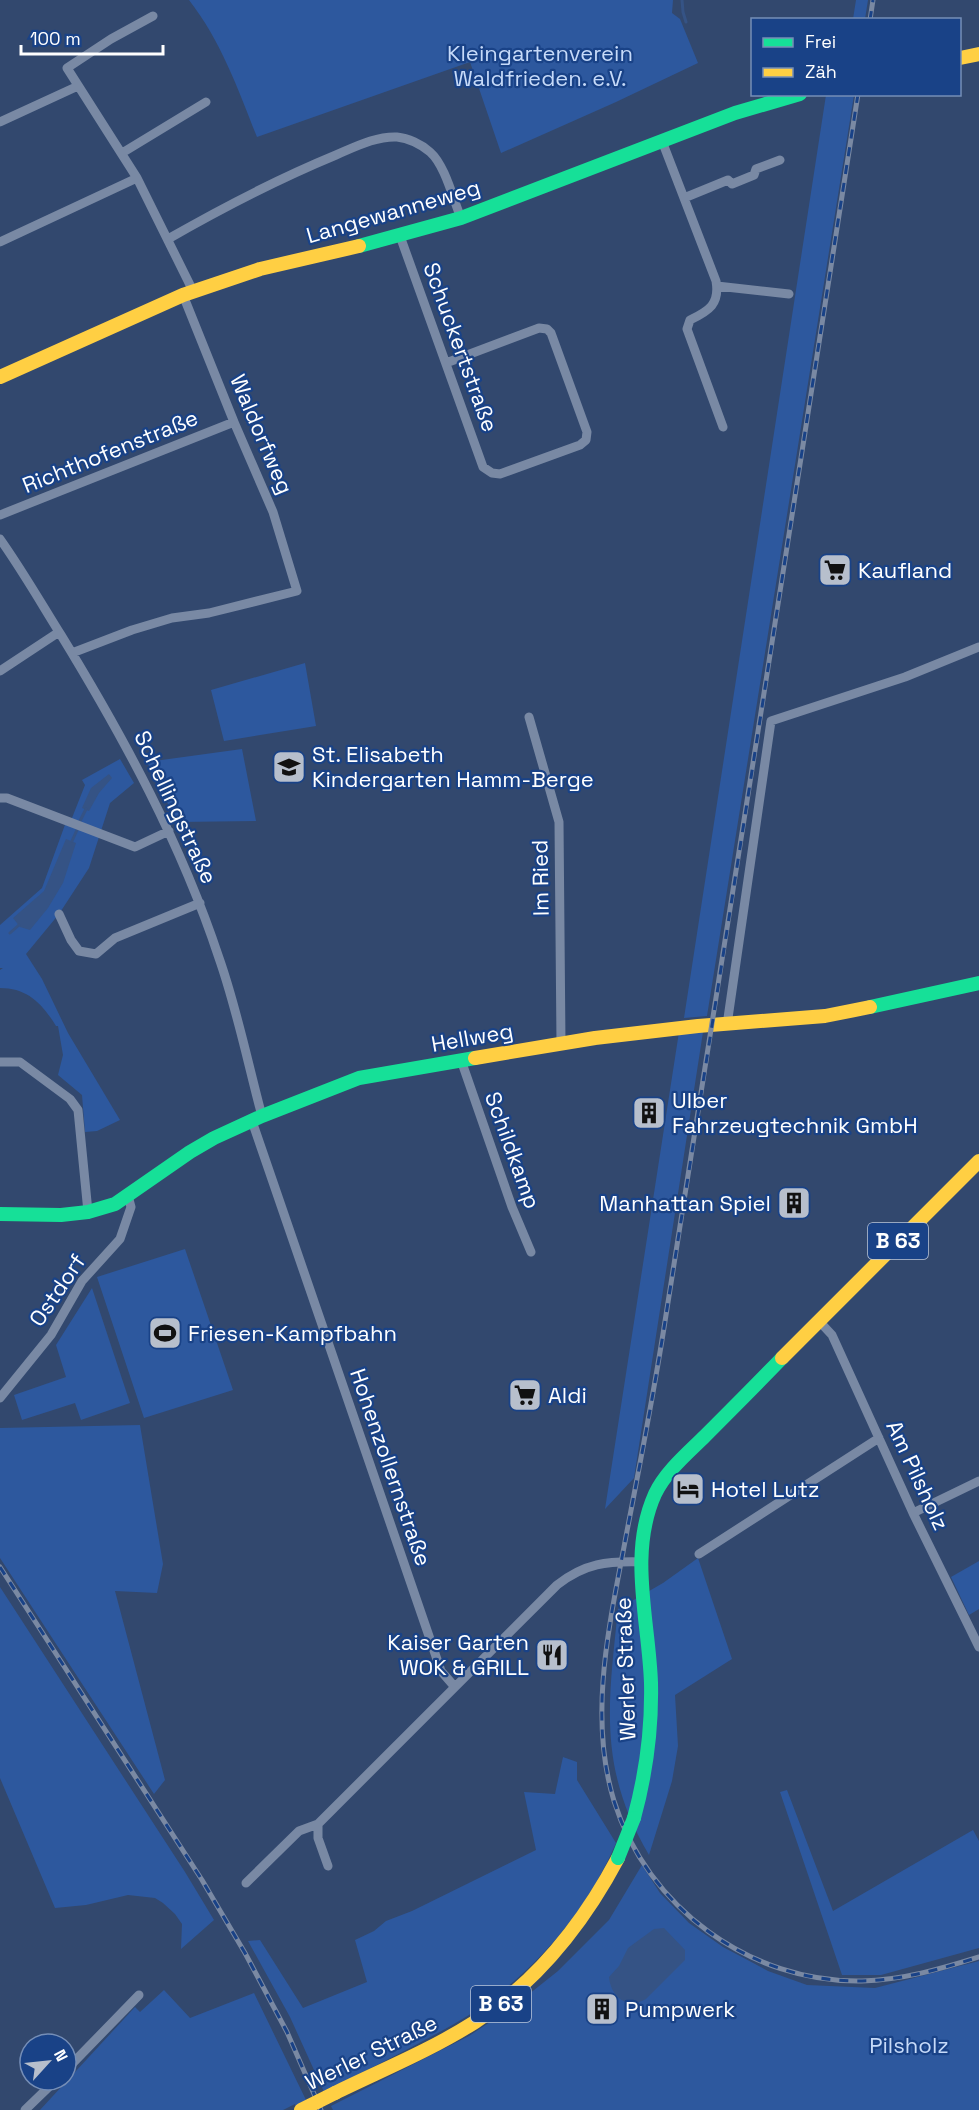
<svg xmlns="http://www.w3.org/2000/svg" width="979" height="2110" font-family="'Space Grotesk',sans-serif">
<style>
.green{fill:#2d589e}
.water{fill:#355385}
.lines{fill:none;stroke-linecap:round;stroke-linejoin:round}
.stream{stroke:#355385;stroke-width:3}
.street{stroke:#7989a4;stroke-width:9}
.fast{stroke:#16e098;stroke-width:14}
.slow{stroke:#ffcf43;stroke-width:14}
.rail-casing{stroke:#7a89a3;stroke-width:5}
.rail{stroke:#194287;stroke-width:3;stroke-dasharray:9;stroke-linecap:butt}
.fast-bridge{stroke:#16e098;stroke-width:14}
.slow-bridge{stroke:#ffcf43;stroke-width:14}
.labels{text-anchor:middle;stroke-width:4.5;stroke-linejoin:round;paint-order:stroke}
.shield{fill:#194287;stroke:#bac6db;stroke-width:1.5}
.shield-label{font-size:21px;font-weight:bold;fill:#fff}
.park-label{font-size:22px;fill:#c6daf9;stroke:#194287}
.street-label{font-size:22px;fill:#fff;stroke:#194287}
.poi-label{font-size:22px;fill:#fff;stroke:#194287;text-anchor:start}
</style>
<rect width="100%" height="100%" fill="#32486e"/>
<path class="green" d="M189 0H673L672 13 680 19 698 63 616 102 501 153 470 62 257 137C238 89 221 41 189 0Z
M856 0H868L865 19H853Z
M826 95H854L707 1016 684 1018Z
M305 663 316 726 224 741 211 690Z
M242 749 256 821 177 822 147 762Z
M120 759 134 783 110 803 89 868 59 914 26 954 42 979 68 1033 120 1120 97 1131 85 1132 82 1095 58 1075 63 1055 58 1026H56C42 1003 27 988 0 988V970L3 968H0V925L42 888 66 822 70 823 85 785 82 780Z
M679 1032H703L634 1478 605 1509Z
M185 1249 233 1390 144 1418 97 1277Z
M92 1288 130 1403 81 1420 75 1403 22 1420 14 1395 66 1377 56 1345Z
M140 1425 163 1564 157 1593 115 1591 165 1780 154 1794 0 1558V1428Z
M698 1558 732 1659 675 1695 678 1746 672 1781 649 1855C598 1768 608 1705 618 1609L663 1583Z
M979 1561V1609L969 1615 951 1577Z
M0 1587 185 1872 214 1920 181 1949 182 1924 175 1914 163 1903 155 1898 128 1895 86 1905 55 1908 0 1778Z
M563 1757 577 1762V1780L616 1843C584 1918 525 1983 454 2024 412 2048 368 2069 324 2092L290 2017 248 1941 260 1940 303 2008 367 1982 355 1940 374 1931 386 1921 412 1911 536 1850 524 1792 555 1794Z
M787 1790 833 1911 973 1830 979 1841V1948L881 1975H842L780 1792Z
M642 1865 660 1893 689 1923 723 1947 768 1971 807 1985 875 1988 979 1961V2110H333L331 2106 469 2036 514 2006 558 1971 609 1920Z
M164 1990 190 2018 254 1993 306 2100 298 2110 295 2104 283 2110H40L135 2007 140 2012Z"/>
<path class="water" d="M109 774 112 778 99 793 89 811 82 808 91 788Z
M66 839 76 843 63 883 48 908 30 930 20 927 13 918 44 891Z
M664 1928 685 1950V1960L646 1999C627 2010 611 1997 609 1977L619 1966 628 1948 654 1929Z"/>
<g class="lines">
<path class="stream" d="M682 0 683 12 686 22
M80 821 86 809
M72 841 77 830
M10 933 19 925"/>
<path class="street" d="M153 16 111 39 67 68 137 178 193 291
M0 122 78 86
M662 141 716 281C720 304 709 311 690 320L687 329 723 427
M122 153 206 102
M684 198 728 180 732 184 754 175 756 169 780 160
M400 236 483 467 492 473 500 474 580 445 586 440 587 432 551 333 547 329 539 328 446 363
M168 239C222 208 278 179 336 155 355 147 376 136 397 137 408 138 421 144 430 152 445 165 453 199 461 218
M0 242 137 178
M717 286 789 294
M0 515 234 422
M0 539C22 570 41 603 61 635 124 738 181 843 219 958 237 1009 248 1064 262 1116
M72 653 132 630 172 618 209 613 297 591 273 512 234 422 183 295
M0 671 59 632
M529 717 559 822 561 1043
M0 798H7L135 847 169 831
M59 914 71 940 79 951 96 954 115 938 200 903
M727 1025 771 721 905 677 979 647
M461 1060 512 1207 531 1252
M0 1062H20L70 1099 78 1110 88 1212
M252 1121 441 1671 454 1686
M819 1321 832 1335 913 1513 979 1647
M0 1398 51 1335 82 1281 120 1239 131 1207 128 1196
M913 1513 979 1481
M699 1554 879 1438
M318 1824V1838L328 1866
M246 1883 299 1831 318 1824 557 1585C585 1563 607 1561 642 1562
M66 2070 139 1995
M25 2110 56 2080"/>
<path class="fast" d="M359 246 461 218 735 113 800 94
M870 1007 979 983
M0 1214 61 1215 88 1212 115 1204 190 1152 214 1138 262 1116 359 1078 475 1058
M634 1818C646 1774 652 1729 651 1683 649 1621 628 1554 655 1494 666 1471 688 1453 705 1436 731 1410 757 1384 782 1358"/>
<path class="slow" d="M960 58 979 54
M0 377 183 295 260 269 359 246
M475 1058 595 1038 698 1026 825 1016 870 1007
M782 1358 979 1161
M335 2093C382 2070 431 2050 475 2022 538 1981 583 1924 618 1858"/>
<g class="rail-casing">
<path id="rail" d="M870 20 873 0
M858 94C794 501 731 909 666 1315 655 1387 641 1459 627 1531 611 1618 587 1713 614 1801 647 1907 750 1983 862 1981 902 1980 941 1969 979 1957
M0 1567 202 1880 245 1953 287 2032 321 2110"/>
</g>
<use href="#rail" class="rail"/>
<path class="fast-bridge" d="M618 1858 634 1818"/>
<path class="slow-bridge" d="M301 2110 335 2093"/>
</g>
<defs>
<g id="supermarket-square" transform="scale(1.725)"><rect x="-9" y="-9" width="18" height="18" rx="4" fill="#b7bfcc" stroke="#194287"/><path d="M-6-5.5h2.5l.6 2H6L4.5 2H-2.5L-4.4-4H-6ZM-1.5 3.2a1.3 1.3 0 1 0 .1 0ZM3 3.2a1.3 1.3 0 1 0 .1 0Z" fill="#111"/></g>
<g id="school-square" transform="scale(1.725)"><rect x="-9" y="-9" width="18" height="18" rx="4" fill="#b7bfcc" stroke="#194287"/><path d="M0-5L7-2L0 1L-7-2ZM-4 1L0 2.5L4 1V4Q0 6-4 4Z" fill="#111"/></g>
<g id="building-square" transform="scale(1.725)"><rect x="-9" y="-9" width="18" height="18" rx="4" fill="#b7bfcc" stroke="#194287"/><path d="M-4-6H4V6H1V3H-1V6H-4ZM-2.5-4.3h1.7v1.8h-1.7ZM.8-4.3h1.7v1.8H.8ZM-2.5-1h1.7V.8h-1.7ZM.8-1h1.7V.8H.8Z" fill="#111"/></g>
<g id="stadium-square" transform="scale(1.725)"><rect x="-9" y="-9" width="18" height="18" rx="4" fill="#b7bfcc" stroke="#194287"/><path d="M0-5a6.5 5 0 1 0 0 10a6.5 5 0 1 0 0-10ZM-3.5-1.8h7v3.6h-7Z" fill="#111"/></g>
<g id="hotel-square" transform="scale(1.725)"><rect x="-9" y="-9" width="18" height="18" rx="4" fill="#b7bfcc" stroke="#194287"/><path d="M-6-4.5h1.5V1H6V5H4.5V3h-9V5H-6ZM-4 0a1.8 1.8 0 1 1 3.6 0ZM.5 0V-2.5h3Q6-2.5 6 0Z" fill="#111"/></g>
<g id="restaurant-square" transform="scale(1.725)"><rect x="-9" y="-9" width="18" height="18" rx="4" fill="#b7bfcc" stroke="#194287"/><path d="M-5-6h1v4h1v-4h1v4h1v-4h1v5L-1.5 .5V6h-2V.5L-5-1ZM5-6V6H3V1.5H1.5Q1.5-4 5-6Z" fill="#111"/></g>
</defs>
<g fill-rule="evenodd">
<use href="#supermarket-square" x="835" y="570"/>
<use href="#school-square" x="289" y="767"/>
<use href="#building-square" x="649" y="1113"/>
<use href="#building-square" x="794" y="1203"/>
<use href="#stadium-square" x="165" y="1333"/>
<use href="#supermarket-square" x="525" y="1395"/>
<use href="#hotel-square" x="688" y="1489"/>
<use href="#restaurant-square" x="552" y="1655"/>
<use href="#building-square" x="602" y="2009"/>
</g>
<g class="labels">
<g class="shield">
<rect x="868" y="1223" width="60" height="36" rx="4.5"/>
<rect x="471" y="1986" width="60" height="36" rx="4.5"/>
</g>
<g class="shield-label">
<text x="898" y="1248">B 63</text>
<text x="501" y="2011">B 63</text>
</g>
<g class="park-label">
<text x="540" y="61">Kleingartenverein<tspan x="540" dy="25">Waldfrieden. e.V.</tspan></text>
<text x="909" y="2053">Pilsholz</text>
</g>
<g class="street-label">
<text transform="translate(393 211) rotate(-16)" y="8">Langewanneweg</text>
<text transform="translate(461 347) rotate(70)" y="8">Schuckertstraße</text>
<text transform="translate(262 434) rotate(67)" y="8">Waldorfweg</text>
<text transform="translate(110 451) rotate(-22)" y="8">Richthofenstraße</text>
<text transform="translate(176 807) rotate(65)" y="8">Schellingstraße</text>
<text transform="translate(540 878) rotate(-91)" y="8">Im Ried</text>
<text transform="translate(472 1037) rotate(-10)" y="8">Hellweg</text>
<text transform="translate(513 1150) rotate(70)" y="8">Schildkamp</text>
<text transform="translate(57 1290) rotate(-56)" y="8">Ostdorf</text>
<text transform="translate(391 1467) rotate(71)" y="8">Hohenzollernstraße</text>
<text transform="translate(918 1475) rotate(65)" y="8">Am Pilsholz</text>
<text transform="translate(625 1669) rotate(-92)" y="8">Werler Straße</text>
<text transform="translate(371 2052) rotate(-26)" y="8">Werler Straße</text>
</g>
<g class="poi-label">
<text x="858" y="578">Kaufland</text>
<text x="312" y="762">St. Elisabeth<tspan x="312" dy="25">Kindergarten Hamm-Berge</tspan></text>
<text x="672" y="1108">Ulber<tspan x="672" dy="25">Fahrzeugtechnik GmbH</tspan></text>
<text x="771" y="1211" text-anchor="end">Manhattan Spiel</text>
<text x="188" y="1341">Friesen-Kampfbahn</text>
<text x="548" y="1403">Aldi</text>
<text x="711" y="1497">Hotel Lutz</text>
<text x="529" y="1650" text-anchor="end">Kaiser Garten<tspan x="529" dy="25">WOK &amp; GRILL</tspan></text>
<text x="625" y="2017">Pumpwerk</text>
</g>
</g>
<rect x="751" y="18" width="210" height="78" fill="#194287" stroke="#758eb7" stroke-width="1.5"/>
<rect x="763" y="38" width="30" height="9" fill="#16e098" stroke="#758eb7" stroke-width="1.5"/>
<text x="805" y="48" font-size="18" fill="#ffffff">Frei</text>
<rect x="763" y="68" width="30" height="9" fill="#ffcf43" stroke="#758eb7" stroke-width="1.5"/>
<text x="805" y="78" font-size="18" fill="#ffffff">Zäh</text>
<g transform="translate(48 2062) rotate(63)"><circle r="28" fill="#194287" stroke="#758eb7" stroke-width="1.5"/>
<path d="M0-4.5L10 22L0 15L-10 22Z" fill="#b7bfcc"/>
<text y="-9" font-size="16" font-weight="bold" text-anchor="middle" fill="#ffffff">N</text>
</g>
<path d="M21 45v9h142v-9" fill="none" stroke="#ffffff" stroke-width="3"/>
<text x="30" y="45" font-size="18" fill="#ffffff" stroke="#194287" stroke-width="4.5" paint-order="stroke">100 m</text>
</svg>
